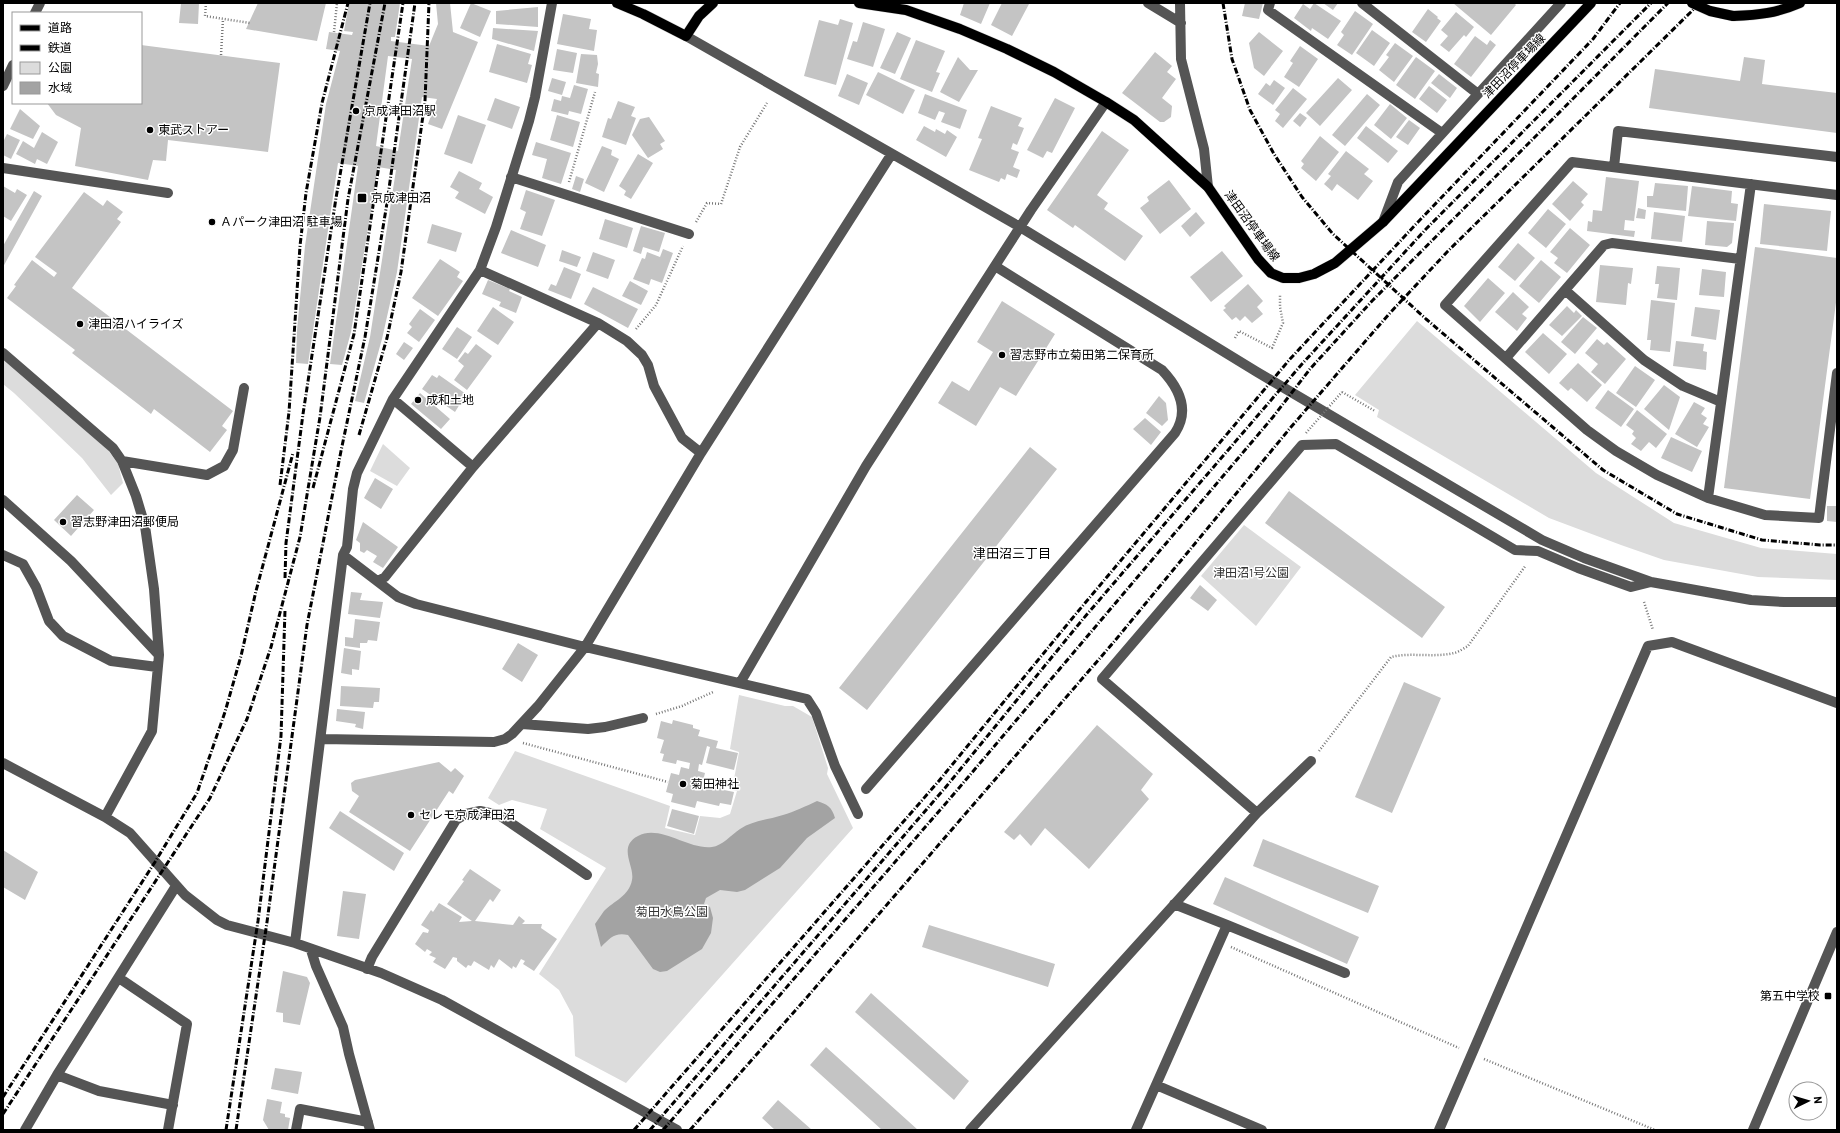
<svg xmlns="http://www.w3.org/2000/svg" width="1840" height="1133" font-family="Barlow,'Noto Sans JP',sans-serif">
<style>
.green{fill:#dcdcdc}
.water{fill:#a3a3a3}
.building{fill:#c4c4c4;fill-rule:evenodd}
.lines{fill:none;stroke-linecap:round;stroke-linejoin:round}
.major-casing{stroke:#dbdbdb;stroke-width:11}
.path{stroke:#777;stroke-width:2.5;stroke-dasharray:1 2;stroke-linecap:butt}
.minor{stroke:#555;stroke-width:10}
.major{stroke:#000;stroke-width:10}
.rail{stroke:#000;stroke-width:3;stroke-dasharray:6 2 1 2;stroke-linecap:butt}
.major-bridge-casing{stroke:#dbdbdb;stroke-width:11;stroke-linecap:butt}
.path-bridge{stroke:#777;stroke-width:2.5;stroke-dasharray:1 2;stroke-linecap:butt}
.major-bridge{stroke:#000;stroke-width:10}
.poi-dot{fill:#000;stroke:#fff;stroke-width:1.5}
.labels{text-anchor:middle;stroke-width:3;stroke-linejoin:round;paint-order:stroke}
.street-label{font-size:12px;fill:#000;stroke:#fff}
.poi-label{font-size:12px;fill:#000;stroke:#fff;text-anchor:start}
.park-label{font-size:12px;fill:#333;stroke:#fff}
.neighbourhood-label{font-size:13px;fill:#000;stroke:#fff}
</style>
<rect width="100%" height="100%" fill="#fff"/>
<path class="green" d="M1417 321 1596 473 1674 523 1761 548 1837 554V580L1758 577 1664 560 1621 545 1549 518 1377 417 1379 410 1355 395Z
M3 358 108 450 118 464 123 483 111 495 82 458 14 393 3 384Z
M383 444 410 468 397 486 370 471Z
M1244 525 1301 567 1256 626 1201 576Z
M739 695 785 706H793L812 717 828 768 827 774 853 828 626 1083 575 1056 573 1016 559 990 539 974 606 868 540 829 547 809 512 800 499 805 488 798 515 751 670 806 665 828 695 835 700 816 720 818 730 814 737 791 732 790 739 752 730 749Z"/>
<path class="water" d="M817 801C827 804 832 807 835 818L807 838 780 868 745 890 737 892 720 890 706 898 704 904 710 907 713 918 711 933 702 949 667 971 660 972 653 969 628 935C615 932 610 938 601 947L595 924C598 920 601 915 604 911 614 901 629 896 632 880 635 866 617 847 638 836 660 824 688 850 712 847 722 846 731 835 740 829 754 820 768 820 783 815 794 812 806 806 817 801Z"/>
<path class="building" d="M181 3H199L198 24 179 23Z
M258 3H326L317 41 246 29Z
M349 3H400L395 37H391V41L429 46 438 24 436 3H450L453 32 478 42 442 129 428 124 437 99 422 97 397 272 382 339 364 403 355 401 370 337 396 170 378 167 351 332 342 365 330 364 358 166 338 163 308 364 296 363 297 330 305 246 326 104 340 51 326 49 329 32 352 35 353 32 344 31ZM388 56 412 59 398 151 376 146Z
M471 3 491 11 480 37 460 28Z
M964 3H990L981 24 960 15Z
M1002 3 1029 4 1012 36 991 25Z
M1245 3H1263L1259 19 1242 16Z
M1314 3 1341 21 1328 39 1312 28 1311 31 1294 18 1303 4 1310 9Z
M1323 3H1338L1333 10Z
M1453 3H1514L1516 5 1491 35Z
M538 7V27L496 24V11Z
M1428 9 1438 17 1437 18 1441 21 1426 42 1412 32Z
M1355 11 1373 24 1352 55 1337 45 1344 35 1341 32Z
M1456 12 1474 27 1466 37 1464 35 1449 52 1440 45 1448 36 1441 30Z
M563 14 591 19 589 29 597 30 594 51 557 44Z
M840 19 853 23 836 85 804 76 819 20 838 25Z
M863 22 885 29 873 67 847 59 853 41 857 42Z
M493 28 538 31 534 51 492 39Z
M1372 30 1390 43 1374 66 1356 53Z
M897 32 911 38 895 74 880 68Z
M1259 32 1283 51 1264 76 1254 68 1249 43Z
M1475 36 1487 45 1490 40 1496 45 1471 77 1454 64Z
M916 40 945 51 936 72 940 73 932 92 900 79Z
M1395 43 1413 56 1394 82 1379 70 1389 57 1386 55Z
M497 44 531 54 528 64 532 65 527 83 489 72Z
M141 45 280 63 268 152 168 140 166 161 153 160 148 180 75 166 81 128 56 115 47 103H141Z
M1300 46 1318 59 1299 87 1284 77 1293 63 1290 61Z
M557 49 577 53 573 73 553 70Z
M1155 52 1172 66 1167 72 1176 79 1162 98 1172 106 1171 117 1164 122H1160L1122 93Z
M581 54 597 55 598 64 596 73 599 74 598 87 576 83Z
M958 57 970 70H978L959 102 940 92Z
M1416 57 1435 71 1415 99 1396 85Z
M1744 57 1765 60 1762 84 1837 93V133L1649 108 1655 69 1740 81Z
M878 72 915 90 903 114 866 95Z
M847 74 868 83 859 105 838 96Z
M1439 74 1457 88 1450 98 1431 83Z
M552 78 566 82 562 95 548 91Z
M1338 78 1352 90 1320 126 1306 113Z
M1274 80 1285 88 1273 105 1258 94 1266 83 1270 86Z
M574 85 588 89 581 114 569 111 568 115 551 111 554 99 561 101 562 96 570 98Z
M1429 86 1447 100 1437 113 1419 99Z
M1293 88 1307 99 1283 128 1275 121 1280 114 1275 110Z
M925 94 967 110 960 129 941 122 945 113 939 111 935 120 918 113Z
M1367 94 1380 105 1345 146 1332 135Z
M495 98 520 107 512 129 487 120Z
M1055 98 1075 108 1052 153 1047 151 1043 158 1027 150Z
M618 101 635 107 631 116 636 118 626 145 602 137 608 118 611 119Z
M1390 104 1407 118 1391 139 1374 125Z
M991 106 1022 118 1018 126 1024 128 1017 145 1013 143 1011 149 1019 152 1013 167 1020 170 1017 178 1007 174 1005 180 1001 178 999 182 969 170 982 139 978 138Z
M20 109 40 126 33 139 10 129Z
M1300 113 1307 118 1300 127 1293 121Z
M458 115 486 125 472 164 444 154Z
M557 115 580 122 573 147 550 140Z
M649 117 665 141 660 144 663 149 648 158 632 135 640 119Z
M1409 120 1420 128 1408 145 1396 137Z
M924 126 935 132 936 129 945 134 947 130 957 137 946 157 916 140Z
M1366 126 1398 151 1388 163 1357 138Z
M1102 131 1129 150 1097 195 1108 203 1104 209 1143 236 1125 261 1075 225 1073 228 1047 210Z
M42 132 58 142 47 164 37 159 35 164 16 154 23 141 34 148Z
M7 134 20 140 11 159 3 155V142Z
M1320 136 1339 152 1316 181 1301 168 1304 164 1301 161Z
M536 142 571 153 561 184 542 178 547 159 532 155Z
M602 146 612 150 611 155 619 159 604 192 585 183Z
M1346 151 1369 169 1364 174 1373 181 1358 200 1337 184 1332 191 1324 184 1331 176 1328 174Z
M638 154 653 163 631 199 624 195 626 191 619 186Z
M459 171 482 183 479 189 493 197 485 214 455 198 459 192 450 187Z
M576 176 584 179 580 192 572 189Z
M1606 177 1639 181 1634 221 1625 220 1624 230 1635 231 1634 237 1587 231 1588 221 1592 222 1593 210 1602 211Z
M1169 180 1191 209 1160 234 1140 208 1149 201 1147 197Z
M1573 181 1588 194 1581 202 1584 205 1570 221 1552 204Z
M1655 183 1688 186 1686 211 1647 207V196H1653Z
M3 186 15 193 17 189 27 195 11 221 3 216Z
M1692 186 1732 191 1731 203 1738 204 1736 221 1688 216Z
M526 190 555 200 542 236 520 229 526 212 520 209Z
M34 191 42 196 3 267V246Z
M84 192 103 206 107 200 123 212 117 219 121 222 72 288 233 411 222 426 227 430 210 452 154 409 151 414 72 353 75 350 7 298 16 286 14 285 32 260 54 277 57 273 35 257Z
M1764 204 1831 211 1827 251 1760 244Z
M1638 208 1646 210 1645 219 1636 218Z
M1548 209 1566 224 1546 248 1528 233Z
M1196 212 1205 223 1190 237 1181 226Z
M1654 212 1685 216 1682 242 1651 239Z
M605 219 633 228 627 248 599 239Z
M1707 221 1734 223 1732 243 1727 247 1705 245Z
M432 224 462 233 456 252 427 243Z
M641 226 665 233 659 252 643 247 641 254 633 251Z
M1570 228 1590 245 1567 273 1554 263 1558 258 1550 252Z
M511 230 546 245 538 267 501 253Z
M1518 243 1535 258 1515 281 1498 267Z
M1755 247 1837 258V295L1810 499 1724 488Z
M663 249 673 253 662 283 651 279 649 285 633 279 642 258 645 259 647 252 660 257Z
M562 250 581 257 577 267 559 261Z
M1222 251 1243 276 1211 302 1190 277Z
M593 252 615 260 608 279 586 271Z
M440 259 460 272 457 277 463 281 438 316 412 298Z
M1541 260 1561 277 1539 303 1519 286Z
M1600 265 1633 268 1631 284 1628 283 1626 305 1596 302Z
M1657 266 1680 268 1677 300 1657 298 1659 284H1655Z
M564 267 581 274 571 299 548 290 551 284 556 286Z
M1702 269 1726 272 1724 297 1699 295Z
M1488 278 1505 293 1480 322 1464 306Z
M488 280 510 289 509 291 522 297 516 313 499 306 501 302 482 294Z
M630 281 648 291 641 305 622 296Z
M1248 284 1263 301 1257 307 1263 314 1252 323 1245 316 1240 321 1236 317 1232 320 1223 310 1226 308 1224 306Z
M593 287 638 309 628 328 584 304Z
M1513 292 1529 307 1522 314 1527 318 1517 331 1495 312Z
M1651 300 1675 303 1670 352 1650 350 1651 340H1647Z
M1002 301 1055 334 1016 396 1000 387 976 426 938 403 952 381 969 391 993 352 977 342Z
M1567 306 1574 313 1576 310 1582 316 1562 336 1549 325Z
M493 307 514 322 498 345 477 331Z
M1695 307 1720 310 1716 340 1691 336Z
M420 309 435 320 419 342 407 333 412 327 409 324Z
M1583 317 1597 328 1575 354 1561 342Z
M457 327 472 337 457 359 442 349Z
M1543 333 1567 354 1549 374 1525 352Z
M1597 339 1604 345 1607 342 1626 359 1605 384 1591 372 1598 364 1585 353Z
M1676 341 1704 344 1703 351 1707 352 1706 370 1673 366Z
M404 342 413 348 404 360 396 354Z
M476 344 492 356 467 390 454 380 464 366 458 361 465 352 468 354Z
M1578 363 1602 385 1587 402 1571 388 1568 391 1559 383Z
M1635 366 1655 380 1636 407 1616 393Z
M432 375 437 378 439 375 466 394 455 412 422 389Z
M1664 385 1680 397 1669 430 1644 409Z
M1608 390 1634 409 1621 427 1595 408Z
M420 393 450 419 441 429 411 404Z
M1159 396 1166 403 1168 420 1162 426 1146 413Z
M1694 402 1705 408 1701 414 1707 418 1703 424 1709 427 1697 447 1675 434Z
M1637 410 1667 434 1656 448 1649 442 1641 451 1631 444 1636 438 1632 434 1634 431 1626 425Z
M1145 418 1161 432 1151 445 1133 429Z
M1671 437 1702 451 1692 472 1661 458Z
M1030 447 1057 469 867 710 839 688Z
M375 478 393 489 381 509 364 498Z
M1289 491 1445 607 1422 638 1265 523Z
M77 495 94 510 71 536 54 520Z
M1827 506H1837V522L1827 521Z
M363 522 398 547 383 568 373 562 377 556 367 550 364 553 360 551V543L356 540Z
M1200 585 1217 600 1208 611 1190 598Z
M351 592 362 593 360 600 383 602 380 618 348 614Z
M355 619 380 622 377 641 368 640 367 643H360V648L345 646V637L353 638Z
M518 643 538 655 522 682 502 669Z
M344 648 361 651 359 670 352 669V675L341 673Z
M1404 682 1441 698 1392 813 1355 797Z
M341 686 380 688 379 702H374L373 708 340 706Z
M337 709 365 712 363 729 355 727 356 724 336 721Z
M673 720 693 725V728L700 730 698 736 718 741 716 748 738 753 734 770 706 763 710 747 707 746 702 765 699 764 698 771 705 773 703 781 725 786 724 790 734 792 731 805 720 803 719 806 697 801 695 808 671 802 673 794 666 792 671 773 679 775 681 767 689 769 690 763 677 760 676 764 662 761 664 754 660 753 664 740 657 738 661 721 672 724Z
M1097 725 1153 774 1141 790 1149 799 1089 869 1045 828 1031 846 1020 834 1014 840 1004 832Z
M439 762 451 772 455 768 464 776 453 794 449 791 410 851 349 812 359 796 352 791 351 783 355 780Z
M672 809 699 816 694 834 667 826Z
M340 811 404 853 394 871 329 828Z
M1263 839 1379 886 1368 913 1253 866Z
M3 850 38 872 25 900 3 887Z
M470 869 501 890 493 902 490 899 475 921 513 925 519 916 525 921 522 924H542L541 928 557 939 534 971 523 964 525 961 521 959 516 968 513 966 512 969 499 959 494 968 491 965 489 970 474 961 471 966 468 965 466 968 457 961V958L453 957 445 969 433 962 436 958 429 955 432 952 427 949 425 952 415 944 423 932 428 933 429 930 421 925 431 910 433 912 439 903 462 917 459 922 472 921 447 904 464 881 462 880Z
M1225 877 1359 937 1347 964 1213 904Z
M343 891 366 894 359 939 337 936Z
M929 925 1055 964 1048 987 922 947Z
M283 971 307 977 310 983 300 1025 283 1022V1013L276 1012Z
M871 993 969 1081 954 1100 855 1012Z
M826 1047 918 1130H882L810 1065Z
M275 1068 302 1072 298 1094 271 1089Z
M267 1099 282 1102 280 1113 285 1114V1117L290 1118 288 1130H269L263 1120Z
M778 1100 812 1130H775L762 1118Z"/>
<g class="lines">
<g class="major-casing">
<path id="major" d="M617 3 643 14 686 36 699 16 713 3
M859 3 906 10 960 29 1007 49 1054 72 1106 102 1134 120 1208 187 1258 259 1271 273 1283 278H1299L1314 274 1335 263 1383 222 1591 3
M1733 16C1759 15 1777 13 1800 3"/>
</g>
<path class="path" d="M206 3 205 16 250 23
M334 32 337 3
M221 55 223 19
M569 182 595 92
M696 222 707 203 721 204 740 147 767 103
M636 329 656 305 683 246
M1235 338 1239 331 1272 348 1283 323 1280 307V294
M1342 392 1375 411
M1644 602 1653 630
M656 714 682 706 713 692
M523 743 668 782
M1319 751 1391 657C1412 652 1433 658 1454 653 1459 652 1464 648 1468 646L1526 565
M1231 947 1459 1048
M1484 1059 1655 1130"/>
<path class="minor" d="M1148 3 1181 23
M1180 3 1181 59 1204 149 1208 187
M1270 3 1268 10 1442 133
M1362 3 1478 94
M35 13 40 3
M686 36 1020 227 1257 372 1542 540 1584 558 1651 582 1751 600 1784 602H1837
M3 86 13 65
M1614 167 1618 131 1837 157
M3 168 168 193
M511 177 689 234
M1837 195 1572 162 1445 305 1587 430 1616 451 1657 475 1708 498 1765 515 1819 518 1837 373
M1383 222 1398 182 1561 3
M480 270 598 323 627 341 642 355 648 365 654 386 682 438 701 453
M1565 290 1644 360 1683 386 1721 402
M3 353 113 448 122 461 136 496 145 526 154 589 159 655 152 731 105 817
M1506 358 1604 245 1612 243 1740 259
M393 399 473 467
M122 461 207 475 224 466 233 450 244 388
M1708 498 1751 184
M3 500 71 561 159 655
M3 555 23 564 36 587 49 621 63 636 111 661 157 667
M343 555 398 597 416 604 585 647 807 699 816 713 835 766 858 814
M378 581 385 577 473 467 598 323
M740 683 866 466 1031 210 1106 102
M522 724 588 729 605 727 643 718
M322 739 494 742 505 739 512 734 538 706 585 647 701 453 891 155
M3 763 105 817 130 833 185 895 217 920 227 925 295 943 381 973 442 1000 677 1130
M866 789 1175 433C1190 410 1179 388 1162 370L995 266
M1257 813 1311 761
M1227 925 1345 973
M295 943 343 555 347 547 353 489 357 473 393 399 480 270 496 227 529 121 535 97 552 3
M311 950 316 966 343 1027 349 1054 370 1130
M367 969 372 957 456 820 466 814 480 811 499 815 587 875
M119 978 187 1024 168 1130
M57 1075 99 1091 173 1105
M1156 1085 1262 1130
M25 1130 57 1075 176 886
M296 1130 300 1109 368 1122
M970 1130 1257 813 1102 679 1302 445 1336 444 1515 550 1538 551 1578 568 1631 587 1651 582
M1136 1130 1227 925 1174 904
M1439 1130 1648 646 1672 642 1837 703
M1753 1130 1837 932"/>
<use href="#major" class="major"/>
<path class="rail" d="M1223 3 1232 59 1250 110 1274 154 1302 197 1333 234 1426 319 1603 470 1677 514 1762 540 1820 545H1837
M359 435 387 338 401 272 425 101 429 3
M280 485 289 412 300 246 306 193 322 103 348 3
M313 488 354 334 403 3
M285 578 286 543 303 414 336 198 370 3
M3 1097 155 862 197 793 225 712 241 656 256 591 293 453
M3 1114 210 798 247 719 271 647 300 537 320 417 348 199 385 3
M226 1130 258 921 281 736 285 610
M236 1130 267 922 307 625 341 451 365 337 387 203 415 3
M634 1130 938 782 1075 615 1290 359 1418 222 1593 39 1620 3
M650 1130 945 788 1083 619 1302 364 1426 229 1651 3
M663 1130 953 795 1273 417 1310 369 1372 301 1668 3
M690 1130 808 996 1113 643 1291 427 1389 314 1448 251 1700 3"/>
<g class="major-bridge-casing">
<path id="major-bridge" d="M1692 3 1710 11 1733 16"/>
</g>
<path class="path-bridge" d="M1306 433 1342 392"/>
<use href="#major-bridge" class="major-bridge"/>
</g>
<g class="poi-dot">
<circle cx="356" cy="111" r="4"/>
<circle cx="150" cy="130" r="4"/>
<rect x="357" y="193" width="10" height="10" rx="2"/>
<circle cx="212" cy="222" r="4"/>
<circle cx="80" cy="324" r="4"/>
<circle cx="1002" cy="355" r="4"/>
<circle cx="418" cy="400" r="4"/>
<circle cx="63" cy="522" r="4"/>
<circle cx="683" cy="784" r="4"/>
<circle cx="411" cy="815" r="4"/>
<rect x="1824" y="992" width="8" height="8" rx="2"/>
</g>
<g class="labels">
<g class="street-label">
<text transform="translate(1514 66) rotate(-46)" y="4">津田沼停車場線</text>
<text transform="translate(1252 226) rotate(54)" y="4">津田沼停車場線</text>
</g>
<g class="poi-label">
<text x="364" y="115">京成津田沼駅</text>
<text x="158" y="134">東武ストアー</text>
<text x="371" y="202">京成津田沼</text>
<text x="220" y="226">Ａパーク津田沼 駐車場</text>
<text x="88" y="328">津田沼ハイライズ</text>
<text x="1010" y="359">習志野市立菊田第二保育所</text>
<text x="426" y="404">成和土地</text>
<text x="71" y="526">習志野津田沼郵便局</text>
<text x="691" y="788">菊田神社</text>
<text x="419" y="819">セレモ京成津田沼</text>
<text x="1820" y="1000" text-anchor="end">第五中学校</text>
</g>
<g class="park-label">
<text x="1251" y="577">津田沼1号公園</text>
<text x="672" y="916">菊田水鳥公園</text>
</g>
<g class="neighbourhood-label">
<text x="1012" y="558">津田沼三丁目</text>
</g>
</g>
<rect width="1840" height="1133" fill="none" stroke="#000000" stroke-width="8"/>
<rect x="12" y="12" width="130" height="92" fill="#ffffff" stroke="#999999"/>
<rect x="20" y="25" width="20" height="6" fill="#000000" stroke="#999999"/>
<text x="48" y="32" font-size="12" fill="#000000">道路</text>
<rect x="20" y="45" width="20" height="6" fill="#000000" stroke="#999999"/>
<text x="48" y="52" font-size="12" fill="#000000">鉄道</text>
<rect x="20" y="62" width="20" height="12" fill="#dcdcdc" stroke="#999999"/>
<text x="48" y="72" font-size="12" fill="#000000">公園</text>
<rect x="20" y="82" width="20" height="12" fill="#a3a3a3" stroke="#999999"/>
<text x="48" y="92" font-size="12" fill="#000000">水域</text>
<g transform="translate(1808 1101) rotate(85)"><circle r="19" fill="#ffffff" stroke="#999999"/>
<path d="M0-3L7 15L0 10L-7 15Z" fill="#000000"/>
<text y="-6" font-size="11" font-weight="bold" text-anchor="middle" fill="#000000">N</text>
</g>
</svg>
